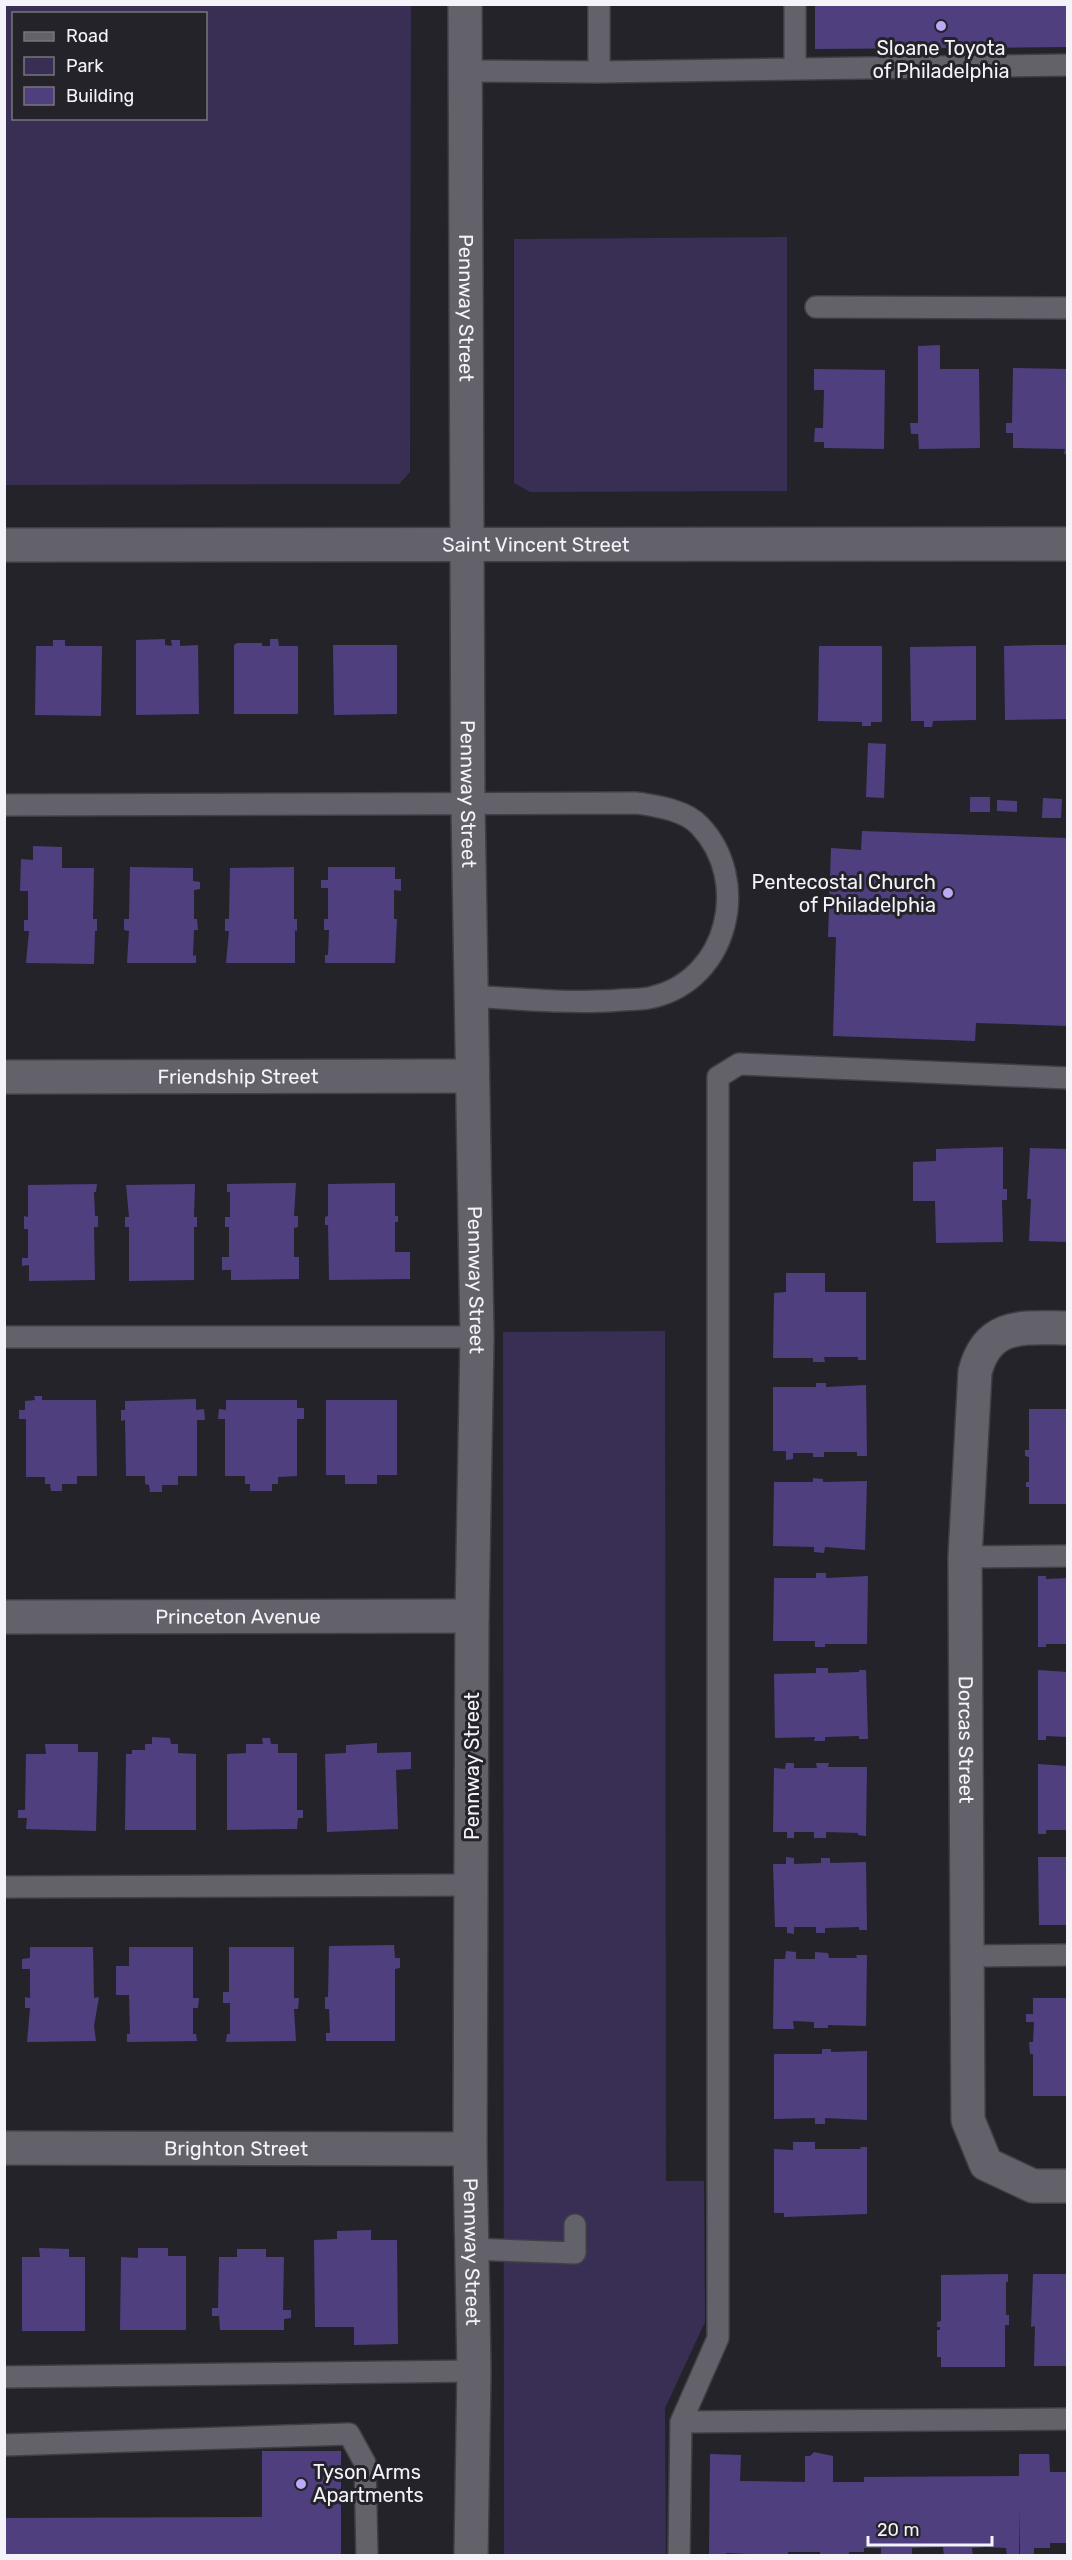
<svg xmlns="http://www.w3.org/2000/svg" width="1072" height="2560" font-family="Rubik,sans-serif">
<style>
.green{fill:#392f55;fill-rule:evenodd}
.building{fill:#503f7f}
.lines{fill:none;stroke-linecap:round;stroke-linejoin:round}
.service-casing{stroke:#403f46;stroke-width:24}
.minor-casing{stroke:#403f46;stroke-width:36}
.service{stroke:#63616a;stroke-width:21}
.minor{stroke:#63616a;stroke-width:33}
.poi-dot{fill:#bbaaf6;stroke:#24232a;stroke-width:2}
.labels{text-anchor:middle;stroke-width:6;stroke-linejoin:round;paint-order:stroke}
.poi-label{font-size:20px;fill:#f4f3f9;stroke:#24232a}
.street-label{font-size:20px;fill:#f4f3f9;stroke:#24232a}
</style>
<rect width="100%" height="100%" fill="#24232a"/>
<path class="green" d="M4 5H411L410 472 399 484 5 485ZM14 14H206V118H14Z
M787 237V491L530 492 514 483V239Z
M665 1331 666 2181H704L705 2322 665 2408 666 2555H504L503 1332Z"/>
<path class="building" d="M815 4H1068V47L815 49Z
M940 345V369H979L980 448 919 449 918 434H911L910 423H918V346Z
M1013 368 1068 369V454H1064L1065 449 1013 448V433H1006V423H1012Z
M814 369 885 370 884 449 824 448V442H814L815 428H823L824 390H814Z
M165 639V645L172 646 171 640H180V646L198 645 199 714 136 715V640Z
M270 639H278L279 646H298V714H234V645L237 643H262V646H270Z
M53 640H65V646H102L101 716 35 715 36 646H53Z
M333 645H397V714L334 715Z
M1037 645H1068V719L1005 720 1004 646Z
M819 646H882V722H871V726H862V722L818 721Z
M976 646V720L933 721 932 727H924V721H911L910 647Z
M868 743 886 744 884 798 866 797Z
M970 797H990V812H970Z
M1043 798 1062 799 1061 818H1042Z
M997 800 1017 801V812L997 811Z
M862 831 1068 838V1026L976 1023 975 1041 833 1036 836 937H828L831 848 861 850Z
M33 846 62 847V868H94L93 919H97V931H95L94 964 26 963 29 931H24V920H28V891H20L21 859 33 860Z
M130 867 193 868V881L200 882V889L194 890V919H197L198 930H194L193 956 196 955V963H127L129 931 124 930V919H129Z
M294 867V919H297V931L295 930V963H226L229 931H225V919H229L230 868Z
M328 867H395V879H401V891L394 890V919H397L395 963H325V955H328L329 930H324V919H328V888H321V880H328Z
M1003 1147V1189H1007V1200H1002L1003 1242 936 1243 935 1201H913V1162L936 1161V1149Z
M1030 1148 1068 1149V1242L1029 1241 1031 1199H1027Z
M296 1183 294 1216H298V1227L294 1228V1257H299V1279L231 1280V1270H222V1257H229V1227H225V1217H230V1192H227V1184Z
M395 1183V1216H398V1222H395V1252H410V1279L329 1280 328 1225H325V1217L328 1216V1184Z
M97 1184 96 1192H94L95 1216H98V1227H94L95 1280 29 1281V1265L22 1266V1258H28V1229H24V1216L28 1217V1185Z
M195 1184 194 1217H197V1227H194V1280L129 1281V1227H125V1217H129L126 1185Z
M786 1273H825V1292H866V1360H858V1357H824L825 1362H813V1358H773L774 1293 786 1292Z
M816 1383H826V1387L866 1385 867 1456H857V1452H824V1457H813V1453H793V1459L786 1460V1451H773V1387H816Z
M34 1396H42V1400H96L97 1476H77V1484H62V1491H51L50 1484H45V1477H26V1419H19V1410H25V1401L35 1400Z
M196 1399V1410L204 1409 205 1420H197V1476H178V1485H162V1492H150L149 1485 145 1484V1476H126L125 1420 121 1421V1410H125V1401Z
M226 1400H297V1408H304V1419H297V1476L278 1477V1484H272V1491H250V1484H245V1476H225V1419H218L219 1409 226 1410Z
M326 1400H397V1475H377V1484H345V1475H326Z
M1029 1409H1068V1504H1029V1487H1026V1482H1029V1457L1025 1456V1450H1029Z
M813 1478 823 1479V1482L867 1481 865 1550 825 1547 824 1553 814 1552V1547L773 1546 774 1482H813Z
M816 1573H826V1578L868 1576 867 1644H825V1647H815V1641H773L774 1578H816Z
M1038 1576H1046V1579L1068 1578V1644H1046V1647H1038Z
M816 1668H828V1673L859 1672V1670H866L868 1739H859V1736L825 1737V1741H814L815 1737 775 1738 774 1674 816 1673Z
M1038 1670 1068 1672V1737L1046 1736V1740H1038Z
M152 1737 170 1738 171 1744H178V1753L196 1754V1830H125L126 1754H132V1750H145V1744H152Z
M262 1738H270L271 1744H278V1753H297V1810H303V1818H298L297 1829 227 1830V1754L246 1753V1744H263Z
M377 1743V1753L411 1752V1769L396 1770 398 1829 327 1832 325 1754 346 1753V1745Z
M45 1744H78V1752H98L96 1831 26 1829 27 1818H18V1810H25L26 1754H46Z
M786 1763H794V1768H817L816 1763H829L828 1767H867L866 1836 858 1835V1833L826 1832V1838H814V1832H794V1838H787V1832H773L774 1768 785 1769Z
M1038 1764 1068 1766V1830H1046V1834H1038Z
M786 1857 794 1858V1864L821 1863V1858H830V1863L866 1862 867 1930H859V1927L825 1928V1933H816V1927H794V1934L787 1933V1927H775L773 1864H786Z
M1038 1857H1068V1925H1039Z
M394 1945 395 1958H400V1968L395 1969V2041H326V2033H330L329 2009H325V1997H328L329 1946Z
M30 1947H93L94 1998 99 1997 94 2026 96 2041 27 2042 30 2008H25V1997L30 1998V1969H22V1959L30 1958Z
M129 1947H193V1998H199L198 2008H193V2034H196L197 2041 127 2042V2034H130L129 1995H116V1966H129Z
M229 1947H294V1998H299L298 2009H294L296 2041 226 2042 227 2034H230V2003H223V1992H229Z
M786 1951 796 1952V1959H815V1952L828 1953 829 1958H857L856 1955H867L866 2026 828 2025V2028H814V2022L793 2021 794 2029H773L774 1959H785Z
M1033 1998H1068V2096H1033V2054H1030L1029 2042H1033L1034 2022H1026V2014H1033Z
M822 2049H831V2052L867 2051V2120L825 2118V2124H815V2118L774 2119V2054H822Z
M793 2142H815V2149H861L860 2147H867V2214L784 2217V2213H774V2149L793 2150Z
M371 2230V2240H397L398 2344 354 2345V2327H315L314 2240 337 2239V2231Z
M39 2248 69 2249V2257H85V2331H22V2257H40Z
M138 2248H168V2256H186V2330H120L121 2257 138 2258Z
M237 2249H266V2257H284L283 2310H291V2318L284 2319V2330H220L219 2316H212V2308H218L219 2257H237Z
M1008 2274V2282H1006V2315H1009V2325H1005V2367H941V2357H937V2330H940V2327H937V2322L941 2321V2275Z
M1033 2274H1068V2366H1034L1035 2326 1031 2327Z
M262 2451H341V2556H4V2518L262 2517Z
M814 2452 833 2456V2482H864V2477L1019 2476V2454H1049L1050 2472H1068V2543H1050V2548H1034V2556H1020L1019 2509V2556H1007L1006 2548 986 2547 972 2548 973 2556H944L943 2547 912 2548V2556H881V2548H864V2552H849V2556H820V2552H788V2556L726 2553V2556H709L710 2454 741 2455 740 2481 805 2482V2456H810Z"/>
<g class="lines">
<g class="service-casing">
<path id="service" d="M599 4V72
M795 69V4
M465 71 599 72 1068 65
M816 307 1068 308
M4 805 637 803C656 806 686 810 700 826 751 880 729 979 653 997 643 1000 632 999 621 1000 572 1004 521 999 472 996
M4 1337H477
M965 1557 1068 1556
M4 1887 472 1885
M967 1956 1068 1955
M472 2249 575 2253V2225
M4 2377 474 2371
M681 2422 1068 2419
M4 2445 349 2434 365 2463 367 2556
M679 2556 681 2422 718 2338V1077L739 1064 1068 1078"/>
</g>
<g class="minor-casing">
<g id="minor">
<path id="s1" d="M465 4 468 805 477 1337 472 1616 470 2149 474 2371 471 2556"/>
<path id="s2" d="M4 545 1068 544"/>
<path id="s3" d="M4 1077 472 1076"/>
<path id="s4" d="M1068 1328C1025 1328 988 1321 975 1372L965 1557 968 2120 986 2164 1033 2186H1068"/>
<path id="s5" d="M4 1617 472 1616"/>
<path id="s6" d="M4 2148 470 2149"/>
</g>
</g>
<use href="#service" class="service"/>
<use href="#minor" class="minor"/>
</g>
<g class="poi-dot">
<circle cx="941" cy="26" r="6"/>
<circle cx="948" cy="893" r="6"/>
<circle cx="301" cy="2484" r="6"/>
</g>
<g class="labels">
<g class="poi-label">
<text x="941" y="55">Sloane Toyota<tspan x="941" dy="23">of Philadelphia</tspan></text>
<text x="936" y="889" text-anchor="end">Pentecostal Church<tspan x="936" dy="23">of Philadelphia</tspan></text>
<text x="313" y="2479" text-anchor="start">Tyson Arms<tspan x="313" dy="23">Apartments</tspan></text>
</g>
<g class="street-label">
<text dy="7" stroke="none"><textPath href="#s1" startOffset="304">Pennway Street</textPath></text>
<text dy="7" stroke="none"><textPath href="#s2" startOffset="532">Saint Vincent Street</textPath></text>
<text dy="7" stroke="none"><textPath href="#s1" startOffset="790">Pennway Street</textPath></text>
<text dy="7" stroke="none"><textPath href="#s3" startOffset="234">Friendship Street</textPath></text>
<text dy="7" stroke="none"><textPath href="#s1" startOffset="1276">Pennway Street</textPath></text>
<text dy="7" stroke="none"><textPath href="#s5" startOffset="234">Princeton Avenue</textPath></text>
<text dy="7" stroke="none"><textPath href="#s4" startOffset="483">Dorcas Street</textPath></text>
<text transform="translate(472 1766) rotate(-90)" y="7">Pennway Street</text>
<text dy="7" stroke="none"><textPath href="#s6" startOffset="232">Brighton Street</textPath></text>
<text dy="7" stroke="none"><textPath href="#s1" startOffset="2248">Pennway Street</textPath></text>
</g>
</g>
<rect width="1072" height="2560" fill="none" stroke="#f4f3f9" stroke-width="12"/>
<rect x="12" y="12" width="195" height="108" fill="#24232a" stroke="#77767d" stroke-width="1.5"/>
<rect x="24" y="32" width="30" height="9" fill="#63616a" stroke="#77767d" stroke-width="1.5"/>
<text x="66" y="42" font-size="18" fill="#f4f3f9">Road</text>
<rect x="24" y="57" width="30" height="18" fill="#392f55" stroke="#77767d" stroke-width="1.5"/>
<text x="66" y="72" font-size="18" fill="#f4f3f9">Park</text>
<rect x="24" y="87" width="30" height="18" fill="#503f7f" stroke="#77767d" stroke-width="1.5"/>
<text x="66" y="102" font-size="18" fill="#f4f3f9">Building</text>
<path d="M868 2536v9h124v-9" fill="none" stroke="#f4f3f9" stroke-width="3"/>
<text x="877" y="2536" font-size="18" fill="#f4f3f9" stroke="#24232a" stroke-width="4.5" paint-order="stroke">20 m</text>
</svg>
